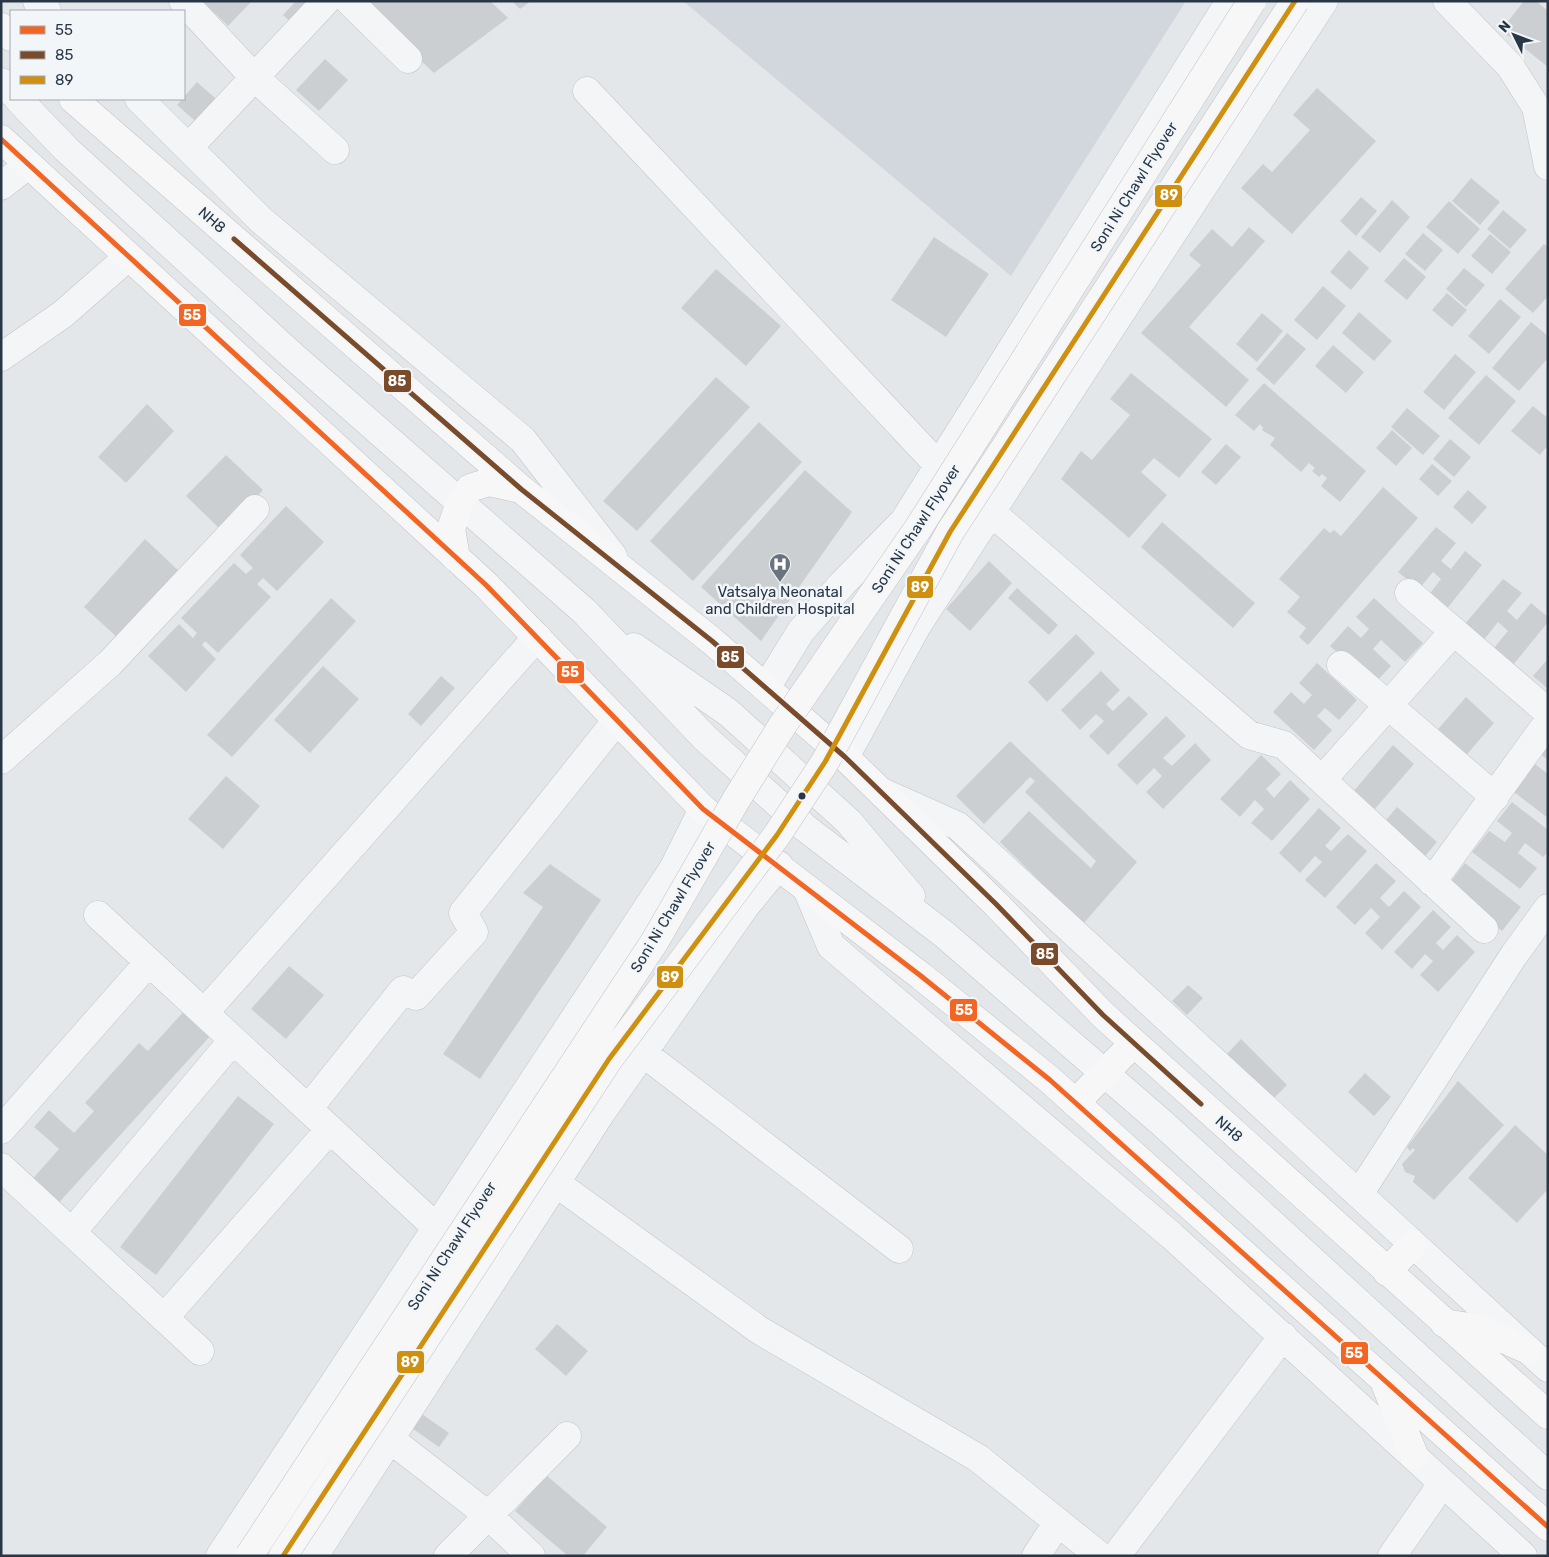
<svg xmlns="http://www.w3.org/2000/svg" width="1549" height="1557" font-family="Rubik,sans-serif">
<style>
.built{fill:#d2d7dd}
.building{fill:#cccfd2}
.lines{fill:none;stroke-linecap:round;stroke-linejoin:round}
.minor-casing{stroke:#c2c5c8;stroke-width:29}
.major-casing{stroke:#c0c4c8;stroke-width:29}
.minor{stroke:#f3f5f6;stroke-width:28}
.major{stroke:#f7f7f8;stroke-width:28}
.major-bridge-casing{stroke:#c0c4c8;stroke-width:29;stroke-linecap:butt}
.major-bridge{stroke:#f7f7f8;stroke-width:28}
.bus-1-casing{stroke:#f2f6f9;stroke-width:9}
.bus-2-casing{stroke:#f2f6f9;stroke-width:9}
.bus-3-casing{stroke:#f2f6f9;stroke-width:9}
.bus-1{stroke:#f26522;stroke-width:5}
.bus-2{stroke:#7a4b2a;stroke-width:5}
.bus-3{stroke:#ce900e;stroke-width:5}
.bus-dot{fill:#283646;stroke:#f2f6f9;stroke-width:2}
.labels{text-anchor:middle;stroke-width:5;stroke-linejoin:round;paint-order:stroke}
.street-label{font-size:15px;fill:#283646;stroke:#f2f6f9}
.poi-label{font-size:15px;fill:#283646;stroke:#f2f6f9}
.line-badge{stroke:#f2f6f9;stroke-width:2}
.badge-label{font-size:14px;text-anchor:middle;font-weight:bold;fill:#fff}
</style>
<rect width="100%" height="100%" fill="#e4e7ea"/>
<path class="built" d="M683 1H1186L1011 276Z"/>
<path class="building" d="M202 1H252L228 26Z
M296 1H321L297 28 283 15Z
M357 1H490L508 18 434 73Z
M512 1H531L520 9Z
M1524 1H1536L1548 11V67L1501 30Z
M325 59 348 80 319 111 296 90Z
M197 82 222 104 202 127 177 105Z
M1317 88 1376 141 1292 234 1241 188 1263 164 1272 172 1310 130 1293 115Z
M1471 178 1500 202 1480 225 1452 201Z
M1361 197 1377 211 1356 236 1340 221Z
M1392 200 1410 217 1380 253 1361 237Z
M1449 201 1480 229 1458 254 1426 227Z
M1503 210 1527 230 1510 249 1487 229Z
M1249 227 1265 241 1189 327 1249 380 1226 407 1141 333 1201 265 1189 255 1212 229 1232 247Z
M1423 233 1443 250 1425 271 1405 254Z
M1490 234 1511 252 1492 274 1471 256Z
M934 237 989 274 946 337 891 300Z
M1544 244 1548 247V296L1533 313 1505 289Z
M1349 250 1369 268 1351 290 1330 272Z
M1404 258 1426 277 1407 300 1384 281Z
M1464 268 1485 285 1466 307 1446 289Z
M716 269 781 326 746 366 681 308Z
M1323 286 1346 306 1317 340 1294 320Z
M1447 293 1467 310 1452 327 1432 310Z
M1500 299 1521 317 1489 354 1468 336Z
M1359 312 1392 341 1374 361 1342 333Z
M1262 313 1283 331 1257 362 1236 344Z
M1531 322 1548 336V358L1519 391 1492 368Z
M1287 333 1306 349 1274 385 1256 369Z
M1333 345 1364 372 1346 393 1315 366Z
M1455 354 1476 372 1444 410 1423 392Z
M1131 373 1212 439 1179 478 1154 458 1141 472 1167 495 1129 538 1061 479 1081 451 1092 460 1130 415 1110 399Z
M1486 375 1516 401 1479 445 1448 418Z
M716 377 750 407 637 531 603 501Z
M1264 383 1366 471 1340 502 1321 486 1327 478 1322 474 1319 477 1312 471 1315 468 1309 463 1301 472 1270 445 1275 438 1262 430 1263 428 1260 424 1254 431 1235 415Z
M147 404 174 431 126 483 98 457Z
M1533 406 1548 418V445L1540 455 1511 431Z
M1407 408 1440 436 1423 455 1391 427Z
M759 422 802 462 693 581 650 541Z
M1392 430 1412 448 1396 466 1376 448Z
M1450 439 1471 457 1454 477 1433 459Z
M1226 444 1241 457 1216 485 1201 472Z
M226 455 263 490 223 532 186 496Z
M1432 464 1452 481 1438 496 1419 479Z
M805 470 852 512 761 641 701 587Z
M1383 487 1418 518 1308 645 1299 637 1306 628 1287 612 1300 597 1279 579 1324 528 1330 533 1334 530 1341 536Z
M1468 490 1487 507 1472 524 1453 507Z
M286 506 324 542 277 591 263 578 257 584 271 597 218 653 205 641 202 645 216 659 186 692 148 656 179 624 193 638 197 633 181 618 234 563 246 574 253 568 240 555Z
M1162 522 1255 603 1233 628 1141 547Z
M1436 527 1456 543 1441 561 1451 569 1465 551 1482 565 1445 611 1428 596 1441 579 1433 572 1419 589 1398 572Z
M145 539 180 572 119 639 84 607Z
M989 561 1012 583 970 631 946 609Z
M1503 579 1522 593 1507 611 1517 620 1531 603 1548 617V622L1513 665 1493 649 1508 631 1498 622 1483 641 1464 625Z
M1017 588 1058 625 1049 635 1008 598Z
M331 598 356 621 232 757 207 735Z
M1374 598 1423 643 1405 662 1381 640 1373 649 1391 666 1373 685 1330 646 1348 626 1361 638 1369 629 1356 617Z
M1076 634 1095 653 1047 702 1028 682Z
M1548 659V689L1533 676Z
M1317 663 1357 700 1339 720 1325 708 1317 716 1332 730 1314 750 1273 712 1291 692 1304 704 1312 695 1299 683Z
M323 666 359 699 310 753 274 720Z
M1101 671 1120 690 1106 704 1113 711 1129 696 1148 714 1108 755 1089 736 1104 721 1096 714 1080 730 1061 710Z
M441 676 455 688 421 726 408 714Z
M1466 697 1494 723 1462 760 1433 735Z
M1166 716 1186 736 1163 758 1172 766 1195 743 1211 760 1163 809 1146 792 1162 776 1154 768 1137 785 1117 765Z
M1010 741 1137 862 1083 924 1000 842 1029 811 1091 868 1096 861 1025 792 1035 781 1030 777 984 824 956 796Z
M1548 741V760L1539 753Z
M1393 745 1414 764 1373 811 1352 793Z
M1261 755 1281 774 1266 789 1274 798 1290 780 1310 799 1272 841 1251 823 1264 809 1255 800 1240 817 1220 799Z
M1532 762 1548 774V818L1510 789Z
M226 776 260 806 223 849 188 819Z
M1512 802 1548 830V852L1543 857 1525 843 1518 853 1537 868 1520 889 1472 852 1489 831 1505 842 1512 833 1497 821Z
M1397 807 1437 842 1421 861 1381 826Z
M1319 808 1341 828 1325 846 1331 851 1348 834 1367 851 1325 898 1305 880 1322 862 1315 856 1300 873 1279 853Z
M1376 863 1396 881 1380 898 1389 907 1404 891 1421 907 1382 950 1365 933 1380 917 1371 908 1355 925 1336 907Z
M1465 863 1521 907 1502 931 1446 888Z
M550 864 601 900 480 1079 443 1054 543 907 523 893Z
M1433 910 1451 927 1436 943 1443 950 1457 935 1475 952 1438 992 1420 975 1433 961 1425 954 1412 969 1394 952Z
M289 966 324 995 286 1039 251 1009Z
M1188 985 1203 998 1187 1015 1172 1001Z
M185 1010 212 1034 54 1208 28 1184 59 1149 34 1127 49 1110 74 1133 94 1111 85 1103 139 1043 148 1051Z
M1241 1039 1287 1085 1271 1101 1225 1056Z
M1365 1073 1391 1097 1374 1116 1348 1092Z
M1458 1081 1504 1125 1434 1200 1413 1182 1415 1176 1405 1172 1402 1164 1415 1150 1413 1148 1410 1151 1407 1147Z
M238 1096 274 1124 156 1275 120 1247Z
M1515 1125 1548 1155V1189L1517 1223 1468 1178Z
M557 1324 588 1351 566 1376 535 1349Z
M416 1410 449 1433 439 1447 406 1424Z
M546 1475 607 1527 583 1556H568L515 1511Z"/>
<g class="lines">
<g class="minor-casing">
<path id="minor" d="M37 1 47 11
M183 1 254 77 335 150
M349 1 408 59
M1447 1 1510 66 1536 107 1548 166
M1 82 11 92
M587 91 939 466
M18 99 66 149 293 356 584 611 705 738 804 827 945 935 1162 1123 1548 1476
M139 99 261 220 523 440 613 556
M189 147 326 1
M1 186 28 165
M1 357 63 314 128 257
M991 512 1249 735 1284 745 1484 929
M1409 593 1548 712
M634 647 729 713 849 822 911 896
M1341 665 1495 797
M766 688 801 631 843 583 904 521 1230 1
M845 757 918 624 1324 1
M1 760 110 663 255 509
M1322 780 1454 631
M882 792 958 826 1548 1368
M1432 882 1548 722
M807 889 831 946 1172 1236 1523 1556
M98 915 437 1228
M204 1013 537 637
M643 1053 899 1249
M308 1109 403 990 416 996 474 932 463 913 617 720
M1 1130 149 962
M1 1167 200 1351
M556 1183 759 1330 978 1458 1100 1556
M1359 1194 1514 955 1548 908
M72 1232 233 1040
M164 1318 330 1129
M390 1439 488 1515 531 1556
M220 1556 673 869 703 809
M314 1556 601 1113 744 908 779 865
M448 1556 567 1436
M1036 1556 1058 1522
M1116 1556 1283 1336
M1392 1556 1442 1484"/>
</g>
<g class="major-casing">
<path id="major" d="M1 27 11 37
M73 99 521 489 712 641 845 757 996 904 1103 1015 1548 1415
M1 139 486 585 703 809 921 976 1050 1080 1548 1527
M456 558 451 529 460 502 470 488 489 482 521 489
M1075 1103 1134 1043
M1387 1272 1412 1245
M1444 1323 1481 1329 1528 1350
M1386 1386 1414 1455"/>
</g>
<use href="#minor" class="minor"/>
<use href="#major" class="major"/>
<g class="major-bridge-casing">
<path id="major-bridge" d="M249 1556 655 941 736 800 782 726 919 527 1252 1
M283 1556 609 1059 777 835 825 762 950 532 1295 1"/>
</g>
<use href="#major-bridge" class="major-bridge"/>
<g class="bus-1-casing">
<path id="bus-1" d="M1 139 486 585 703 809 921 976 1050 1080 1548 1527"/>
</g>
<g class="bus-2-casing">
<path id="bus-2" d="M234 239 521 489 712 641 845 757 996 904 1103 1015 1201 1104"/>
</g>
<g class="bus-3-casing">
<path id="bus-3" d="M283 1556 609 1059 777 835 825 762 950 532 1295 1"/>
</g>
<use href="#bus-1" class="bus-1"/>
<use href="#bus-2" class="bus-2"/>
<use href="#bus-3" class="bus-3"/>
</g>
<defs>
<g id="hospital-pin" transform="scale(1.125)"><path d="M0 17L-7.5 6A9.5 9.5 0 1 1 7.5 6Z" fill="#6a747f" stroke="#f2f6f9"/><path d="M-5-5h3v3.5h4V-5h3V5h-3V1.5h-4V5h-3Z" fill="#fff"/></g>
</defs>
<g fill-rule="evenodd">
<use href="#hospital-pin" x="780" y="564"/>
</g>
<circle class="bus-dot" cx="802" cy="796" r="4.5"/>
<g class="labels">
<g class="street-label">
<text transform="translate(1134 187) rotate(-58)" y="5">Soni Ni Chawl Flyover</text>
<text transform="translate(212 220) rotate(41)" y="5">NH8</text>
<text transform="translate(916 529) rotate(-57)" y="5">Soni Ni Chawl Flyover</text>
<text transform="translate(673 907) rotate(-59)" y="5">Soni Ni Chawl Flyover</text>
<text transform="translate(1229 1129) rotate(42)" y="5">NH8</text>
<text transform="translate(452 1246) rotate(-57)" y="5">Soni Ni Chawl Flyover</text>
</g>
<g class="poi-label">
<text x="780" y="597">Vatsalya Neonatal<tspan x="780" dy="17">and Children Hospital</tspan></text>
</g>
</g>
<g class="line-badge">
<rect x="1154" y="184" width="29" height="24" rx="5" fill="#ce900e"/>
<rect x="178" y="303" width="29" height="24" rx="5" fill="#f26522"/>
<rect x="383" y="369" width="29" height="24" rx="5" fill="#7a4b2a"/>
<rect x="906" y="575" width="28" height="24" rx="5" fill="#ce900e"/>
<rect x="716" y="645" width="29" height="24" rx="5" fill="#7a4b2a"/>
<rect x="556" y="660" width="29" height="24" rx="5" fill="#f26522"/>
<rect x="1030" y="942" width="29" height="24" rx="5" fill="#7a4b2a"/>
<rect x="656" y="965" width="28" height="24" rx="5" fill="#ce900e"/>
<rect x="949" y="998" width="29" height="24" rx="5" fill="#f26522"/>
<rect x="1340" y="1341" width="29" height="24" rx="5" fill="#f26522"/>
<rect x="396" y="1350" width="29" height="24" rx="5" fill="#ce900e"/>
</g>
<g class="badge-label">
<text x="1169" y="200">89</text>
<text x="192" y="320">55</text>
<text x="397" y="386">85</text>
<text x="920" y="592">89</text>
<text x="730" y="662">85</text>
<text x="570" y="677">55</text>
<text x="1045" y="959">85</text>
<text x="670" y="982">89</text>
<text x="964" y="1015">55</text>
<text x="1354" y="1358">55</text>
<text x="410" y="1367">89</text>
</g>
<rect width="1549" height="1557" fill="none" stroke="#283646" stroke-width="5"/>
<rect x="10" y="10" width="175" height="90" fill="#f2f6f9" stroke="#a1a9b1"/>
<rect x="20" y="26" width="25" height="8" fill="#f26522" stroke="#a1a9b1"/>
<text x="55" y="35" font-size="15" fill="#283646">55</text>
<rect x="20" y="51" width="25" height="8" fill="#7a4b2a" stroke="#a1a9b1"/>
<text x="55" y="60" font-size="15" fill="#283646">85</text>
<rect x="20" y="76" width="25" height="8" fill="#ce900e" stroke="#a1a9b1"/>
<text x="55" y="85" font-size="15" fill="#283646">89</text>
<g transform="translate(1514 35) rotate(312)" stroke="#f2f6f9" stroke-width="4" paint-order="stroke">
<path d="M0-4L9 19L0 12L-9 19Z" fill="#283646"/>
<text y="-8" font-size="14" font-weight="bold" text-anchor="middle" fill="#283646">N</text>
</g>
</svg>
